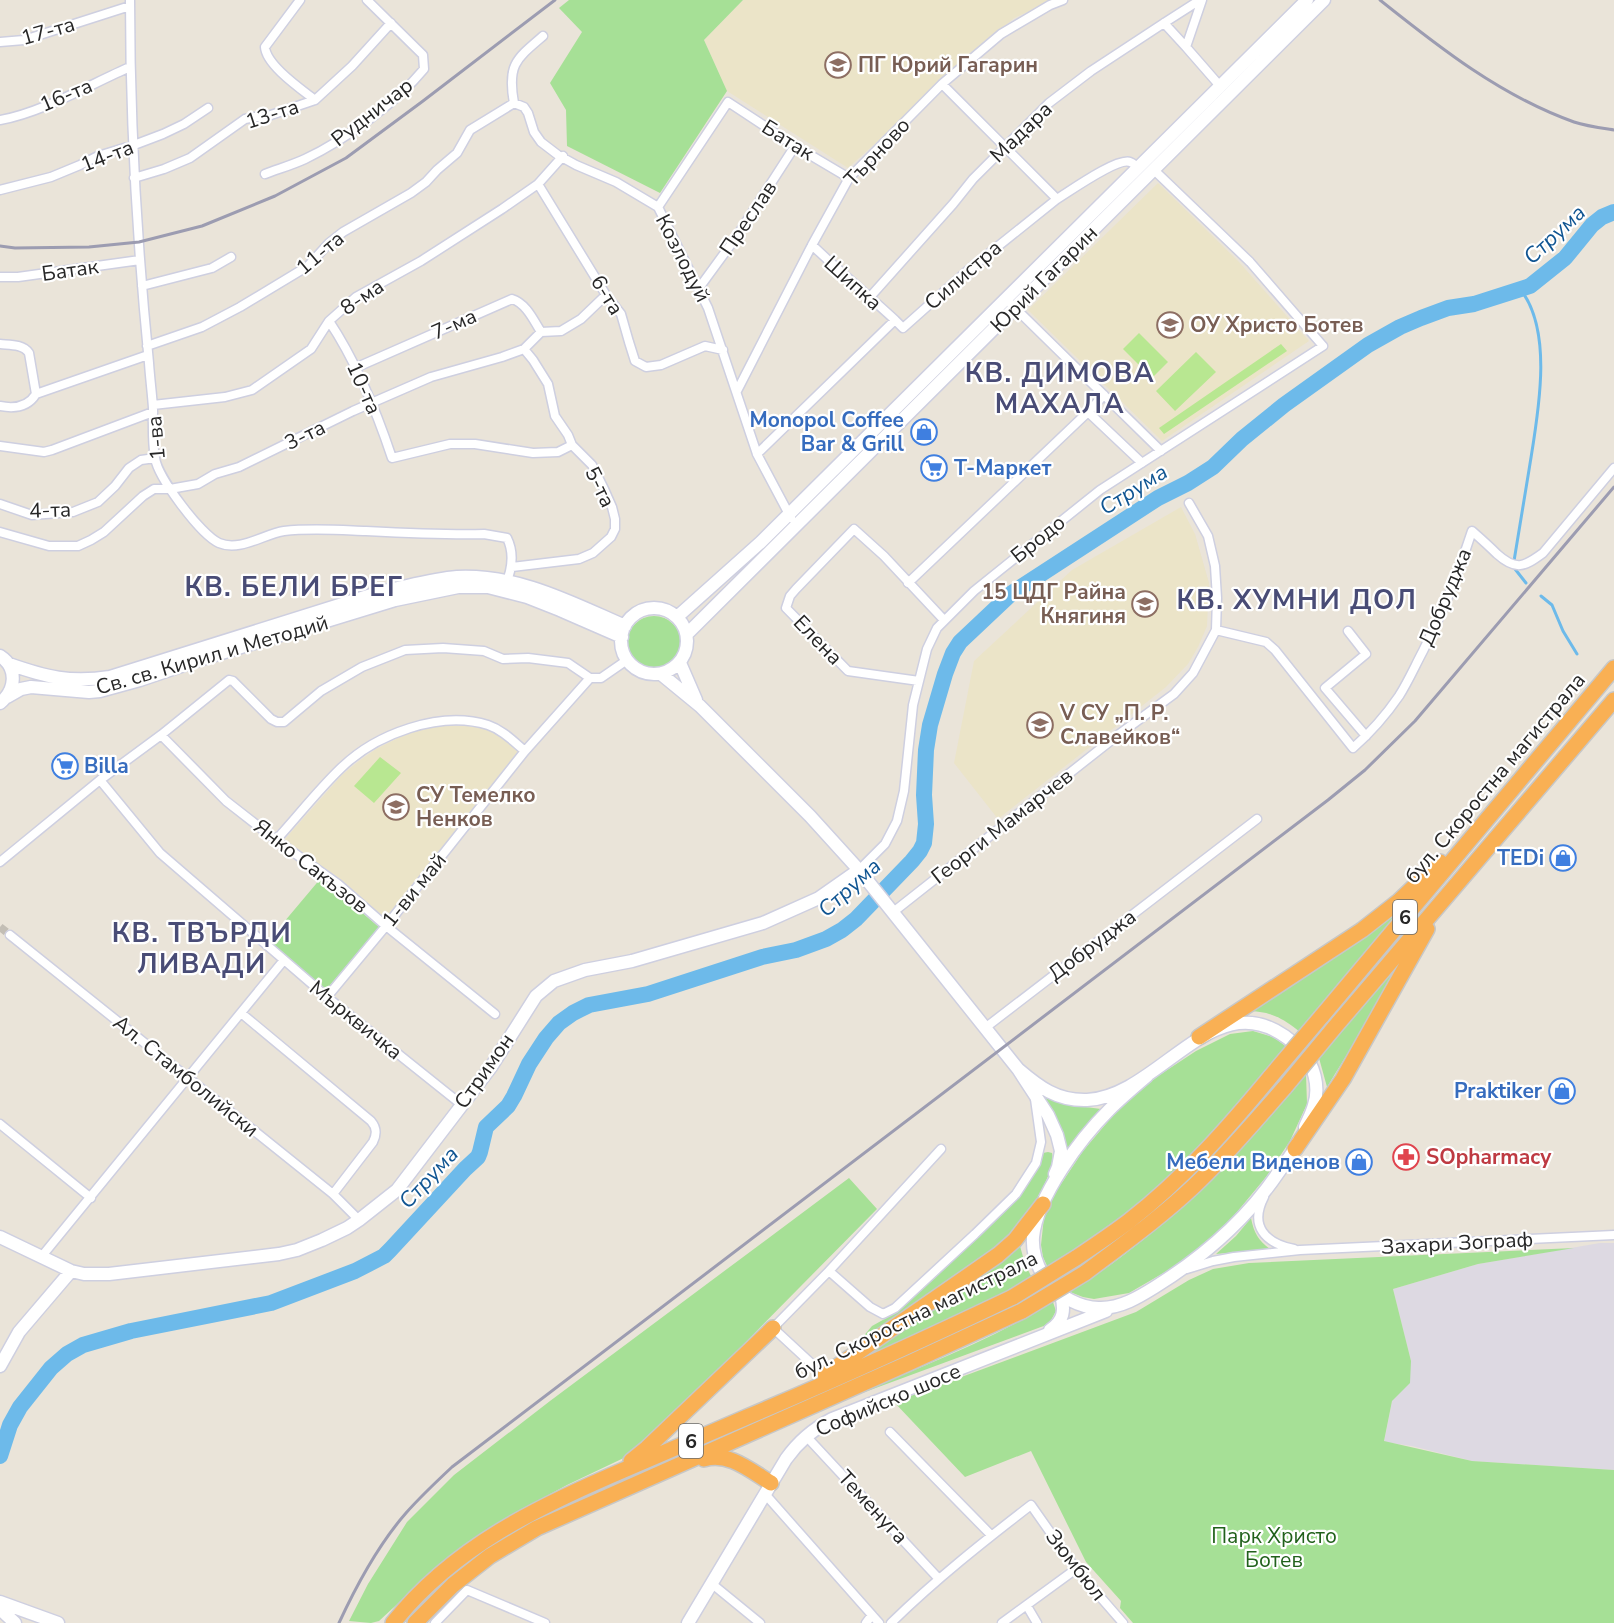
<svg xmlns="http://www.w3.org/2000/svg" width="1614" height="1623" font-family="'Nunito Sans',sans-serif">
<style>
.industrial{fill:#ddd9e2}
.education{fill:#ebe4c8}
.green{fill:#a6e096}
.pitch{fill:#b8e791}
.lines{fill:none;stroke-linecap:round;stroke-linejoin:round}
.stream{stroke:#6dbaea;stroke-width:3}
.river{stroke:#6dbaea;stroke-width:16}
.street-tunnel{stroke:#c3beb5;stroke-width:8;stroke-dasharray:8 4;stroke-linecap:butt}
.street-casing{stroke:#cecfe0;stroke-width:11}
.secondary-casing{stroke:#cecfe0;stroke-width:15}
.highway-casing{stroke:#c7c7c7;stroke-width:18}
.street{stroke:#fff;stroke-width:8}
.secondary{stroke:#fff;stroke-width:12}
.highway{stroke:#f9b054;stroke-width:15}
.rail{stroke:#9c9cb1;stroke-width:3}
.highway-bridge-casing{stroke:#c7c7c7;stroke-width:18;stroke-linecap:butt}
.highway-bridge{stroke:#f9b054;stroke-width:15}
.labels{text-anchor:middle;stroke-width:4.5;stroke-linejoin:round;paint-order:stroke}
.shield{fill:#fff;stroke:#686868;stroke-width:1.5}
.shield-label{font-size:20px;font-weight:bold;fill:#272727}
.street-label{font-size:21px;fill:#272727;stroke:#fff}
.education-label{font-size:21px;font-weight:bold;fill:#785e54;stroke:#fff;text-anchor:start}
.shop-label{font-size:21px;font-weight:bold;fill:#366cbe;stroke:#fff;text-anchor:end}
.health-label{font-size:21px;font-weight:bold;fill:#be3a42;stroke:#fff;text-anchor:start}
.park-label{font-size:21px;fill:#21611b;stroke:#fff}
.water-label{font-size:22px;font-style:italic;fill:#105592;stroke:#fff}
.district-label{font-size:27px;font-weight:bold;letter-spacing:1.5px;fill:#494c76;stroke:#fff}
</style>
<rect width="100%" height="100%" fill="#eae4d9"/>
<path class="industrial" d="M1600 1243H1614V1470L1472 1461 1412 1446 1384 1442 1392 1401 1411 1361 1393 1289 1478 1264Z"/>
<path class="education" d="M743 0H1055L1014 18 848 168 727 91 704 40Z
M1158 183 1239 262 1309 341 1162 441 1028 310Z
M1181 507 1195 534 1209 583 1207 626 1198 647 1188 664 1166 687 998 819 954 763 974 661 1072 570Z
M442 726H466L491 729 522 753 385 921 285 839 342 775 359 761 376 749 398 738 419 730Z"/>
<path class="green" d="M569 0H743L704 40 727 91 660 193 567 146 566 110 550 83 582 32 559 8Z
M627 643a27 27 0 1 1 54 0a27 27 0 1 1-54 0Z
M321 878 379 927 326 990 268 941Z
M1414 898 1300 1032C1281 1017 1270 1011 1245 1011L1356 943 1386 922Z
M1416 942 1327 1087 1319 1058Z
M1253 1031 1273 1037 1287 1047C1267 1072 1247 1098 1225 1121 1174 1177 1112 1229 1048 1268L1043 1257 1041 1245 1044 1217 1057 1190 1083 1151 1121 1106 1158 1076 1196 1051 1230 1034Z
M1306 1074 1307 1104 1290 1141 1266 1177 1232 1218 1200 1249 1179 1264 1129 1293 1094 1299 1083 1297 1070 1292C1161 1235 1238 1157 1306 1074Z
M1047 1096 1063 1104 1101 1109 1079 1133 1066 1152C1063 1132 1056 1117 1043 1100Z
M1048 1152 1052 1153C1057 1171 1027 1216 1016 1231 1012 1236 1006 1240 1002 1245L851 1351 872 1326 890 1316 993 1223 1023 1192 1043 1153Z
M849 1178 877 1209 649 1440 630 1455 567 1485 513 1514 446 1559 379 1621 371 1623 349 1621 368 1584 407 1522 454 1475 550 1401Z
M1251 1218C1254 1233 1258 1240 1270 1249L1216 1254 1236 1236Z
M1020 1246 1025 1264 1032 1278 1010 1292 848 1366C906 1328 968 1292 1020 1246Z
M1574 1248 1478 1264 1393 1289 1411 1361 1410 1383 1392 1401 1384 1441 1472 1461 1614 1470V1623H1133L1120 1608 1121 1601 1086 1562 1031 1451 965 1477 894 1402 1136 1312 1189 1280 1213 1269 1249 1263Z
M1053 1302 1056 1311 1049 1324 835 1403C908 1372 985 1344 1053 1302Z"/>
<path class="pitch" d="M1139 333 1168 362 1152 378 1123 349Z
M1281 344 1287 351 1164 434 1159 428Z
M1196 352 1216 372 1175 411 1156 391Z
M380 757 401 773 374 803 354 786Z"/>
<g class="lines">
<path class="stream" d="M1520 289C1555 332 1537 419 1529 470 1524 500 1519 531 1514 561L1515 569 1526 583
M1541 596 1552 605 1563 631 1577 654"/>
<path class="river" d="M0 1456 10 1425 20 1407 51 1368 67 1354 83 1345 131 1331 271 1303 355 1271 384 1256 390 1250 465 1169 478 1157 480 1152 486 1127 508 1106 514 1096 529 1064 546 1038 559 1023 573 1013 589 1005 648 994 762 957 796 950 826 939 842 930 856 919 912 861 920 851 924 843 926 824 924 795 926 750 930 725 945 674 953 653 960 642 1012 593 1158 498 1188 483 1213 467 1242 439 1284 405 1368 345 1400 327 1421 318 1448 308 1474 304 1530 286 1565 258 1592 225 1602 217 1614 212"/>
<path class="street-tunnel" d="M0 927 10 935"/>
<g class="street-casing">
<path id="street" d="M130 0C130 121 137 242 149 363 150 378 152 393 153 408 153 424 152 442 155 458 158 478 201 535 219 543 240 552 264 534 284 531 311 528 339 530 366 531 405 533 445 535 484 534L507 538C515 554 512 570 505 586
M300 0 265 47C266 65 301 89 315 100
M1202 0 1186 47 1220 86
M1164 23 1186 47
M0 42 24 40 130 6
M514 103C507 65 516 59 543 36
M0 120C41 113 91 84 130 67
M265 174C278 169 292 165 305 159 345 140 396 103 424 69L423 55 367 0
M134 178 164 169 190 158 245 119 255 117H265L315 100 352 66 391 23
M538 184 606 295 621 314 629 342 635 361 646 367 661 365 705 346 723 350
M0 190 51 177 80 165 98 156 134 145 163 134 184 124 208 108
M1057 199C1070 191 1118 157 1130 162 1133 163 1136 166 1138 167
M658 207 728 102 795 146 849 178
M812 245C839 271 868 295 895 320
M0 277H18L140 260
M142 286 212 268 231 257
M699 288 737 236 795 146
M870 297 953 204 973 179 1049 103 1091 71 1164 23 1200 0
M1011 304 1161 451
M329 321C357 363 376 410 392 458L450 444H475L533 453 558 452 572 445
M0 344C10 345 23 344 29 353L36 394
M147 346 202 327 240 307 308 266 329 243 343 232 411 193 426 182 437 170 457 153 470 130 514 103 524 107 528 113 534 132 541 142 558 155 576 165 616 182 658 207 708 308 757 454 791 518
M355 368 512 299C526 303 534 321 541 332
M737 391 812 245 849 178 942 84 1001 34 1050 5 1063 0
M153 405 225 397 252 390 311 349 329 321 356 297 421 261 502 209 538 184 563 156
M0 406C15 409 28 407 36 394L148 355
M1088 412 1142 463
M0 446 44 452 52 450 153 412
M757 454 895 320 903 328 967 271 1057 199 942 84
M0 504 32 515 73 512 98 502 115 486 129 468 141 460 155 458
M0 532 49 546H78L91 540 104 532 143 496 154 489H170L198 484 215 474 239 467 353 411 431 377 502 357 524 349 541 332 561 331 581 319 606 295
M512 567 579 559 593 553 611 537 615 529V519L612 507 604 489 592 465 572 445 568 435 555 416 548 384 533 360 524 349
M908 583 1088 412 1104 395
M1216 630 1266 642 1275 650 1353 748C1370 733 1386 715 1399 696 1408 682 1415 666 1423 651 1443 612 1459 572 1472 531 1480 538 1489 546 1497 554 1516 571 1524 567 1543 553L1614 468
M1348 631 1366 654 1325 688 1366 736
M919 681 848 671 786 608 790 596 796 589 854 529 884 556 944 620
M161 735 226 801 276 840 338 884 386 926 495 1014
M100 780 160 853 327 997 462 1105
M276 840C298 816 318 790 341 768 376 734 440 710 488 725 503 730 514 742 525 751
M0 862 100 780 161 735 229 680 233 681 271 719 277 722H284L321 691 362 667 405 650 443 648 484 651 503 659 528 658 568 663 590 678
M859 870 885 844 897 821 904 791 913 705 927 649 937 628 974 591 1100 490 1323 346 1250 262 1154 170
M892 913 1118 735 1174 694 1193 673 1216 630 1217 598 1215 566 1208 536 1189 503
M10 935 333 1194 359 1220
M327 997 386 926 525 751 590 678H601L627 660
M241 1013 371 1121C377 1128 377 1134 373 1142L333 1194
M985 1028 1257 819
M0 1124 91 1198
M1264 1197C1249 1226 1265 1243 1294 1249
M42 1256 284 960
M1187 1269 1213 1261 1234 1257 1300 1250 1614 1235
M829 1271 870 1307 883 1314 895 1308 975 1234 1016 1194 1036 1163 1041 1142 1035 1099
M813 1365 773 1328 829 1271 941 1149
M890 1432 991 1535
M806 1436 939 1579
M765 1494 879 1623
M711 1583 760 1623
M1027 1606 1037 1623
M435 1623 467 1590 545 1623
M866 1623 872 1615
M891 1623C935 1580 983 1542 1031 1505L1076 1569 1123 1623
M1002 1623 1076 1569"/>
</g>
<g class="secondary-casing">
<path id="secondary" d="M621 641a33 33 0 1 1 66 0a33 33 0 1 1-66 0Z
M677 617 761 542 1307 0
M687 634 1324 0
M0 656C18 668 16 690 0 703
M680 663 696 700
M9 664C46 677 70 683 110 677L384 591C409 586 433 579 457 577 518 574 572 603 625 626
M661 674 700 706 810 816 859 870 1018 1069 1048 1115 1057 1135 1061 1151 1058 1167 1055 1174
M7 697 21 689 31 687 89 692 100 691 140 680 202 659 395 600 458 587H488L527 597 560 610 622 637
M1018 1069C1039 1087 1057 1101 1087 1100 1164 1096 1220 968 1301 1050 1314 1064 1320 1087 1314 1105 1312 1113 1308 1120 1305 1127
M1147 1076C1134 1087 1121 1098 1109 1110 1081 1138 1037 1196 1033 1237 1032 1252 1038 1268 1046 1280 1057 1296 1082 1309 1101 1308 1121 1308 1139 1297 1155 1287 1203 1257 1246 1220 1278 1173 1285 1163 1293 1154 1298 1142
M0 1237 71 1271 84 1274H109L279 1254 297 1250 322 1240 347 1228 359 1220 397 1190 491 1067 536 996 554 981 585 970 632 961 763 923 819 898 859 870
M1050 1330C1064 1321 1065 1310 1061 1295
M0 1366 19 1332 71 1271
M0 1602 58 1623
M0 1609 15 1623
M688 1623 786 1459C798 1442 813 1429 832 1419L1106 1311"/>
</g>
<g class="highway-casing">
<path id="highway" d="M1321 1017 1614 668
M1334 1028 1614 700
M1199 1037 1362 930 1399 901 1440 862
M1295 1149 1343 1079 1427 929
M1076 1258C1094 1246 1112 1234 1129 1221 1183 1179 1228 1128 1271 1076
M1085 1273C1122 1245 1160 1218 1194 1186 1226 1156 1255 1121 1285 1087
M825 1375 998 1255 1015 1240 1043 1204
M704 1459C728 1451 751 1471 771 1483
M631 1461 647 1448 773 1328
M393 1623C453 1547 539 1506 626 1469 666 1452 707 1434 747 1417 837 1379 925 1339 1013 1297
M415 1623 453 1585 490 1556 537 1528 909 1363 1022 1311"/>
</g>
<use href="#street" class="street"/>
<use href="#secondary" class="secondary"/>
<use href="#highway" class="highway"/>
<path class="rail" d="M1380 0C1440 48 1501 96 1574 122 1586 126 1601 128 1614 130
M0 246 15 248 89 247 139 242 202 226 275 196 346 158 423 101 555 0
M339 1623C357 1584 378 1545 406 1513 420 1497 436 1482 452 1467L1328 800 1365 770 1415 721 1614 487"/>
<g class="highway-bridge-casing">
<path id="highway-bridge" d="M1271 1076 1321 1017
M1285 1087 1334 1028
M1013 1297 1076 1258
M1022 1311 1085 1273"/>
</g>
<use href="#highway-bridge" class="highway-bridge"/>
</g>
<defs>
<g id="school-ring" transform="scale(1.35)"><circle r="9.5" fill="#fff" stroke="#8d6e63" stroke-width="1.5"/><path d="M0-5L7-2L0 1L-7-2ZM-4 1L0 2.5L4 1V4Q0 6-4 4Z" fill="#8d6e63"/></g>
<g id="shop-ring" transform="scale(1.35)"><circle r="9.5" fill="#fff" stroke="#3f7fe0" stroke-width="1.5"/><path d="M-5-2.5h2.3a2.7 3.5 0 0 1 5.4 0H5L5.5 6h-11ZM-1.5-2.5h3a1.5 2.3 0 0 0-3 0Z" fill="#3f7fe0"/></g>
<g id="supermarket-ring" transform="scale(1.35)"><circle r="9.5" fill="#fff" stroke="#3f7fe0" stroke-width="1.5"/><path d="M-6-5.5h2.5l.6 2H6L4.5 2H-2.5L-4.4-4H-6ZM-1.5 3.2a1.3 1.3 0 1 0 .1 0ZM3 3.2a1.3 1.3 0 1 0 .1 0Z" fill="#3f7fe0"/></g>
<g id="pharmacy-ring" transform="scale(1.35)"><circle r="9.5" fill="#fff" stroke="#e0444e" stroke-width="1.5"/><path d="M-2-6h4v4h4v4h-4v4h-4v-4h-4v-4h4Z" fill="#e0444e"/></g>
</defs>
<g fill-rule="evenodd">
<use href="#school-ring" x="838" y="65"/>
<use href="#school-ring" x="1170" y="325"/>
<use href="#shop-ring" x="924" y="432"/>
<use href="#supermarket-ring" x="934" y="468"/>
<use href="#school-ring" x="1145" y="604"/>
<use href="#school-ring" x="1040" y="725"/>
<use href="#supermarket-ring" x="65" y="766"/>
<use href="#school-ring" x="396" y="807"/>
<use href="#shop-ring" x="1563" y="858"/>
<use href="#shop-ring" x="1562" y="1091"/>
<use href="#pharmacy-ring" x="1406" y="1157"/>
<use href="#shop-ring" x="1359" y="1162"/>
</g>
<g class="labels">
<g class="shield">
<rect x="1393" y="900" width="24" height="34" rx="4.5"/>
<rect x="679" y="1424" width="24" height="34" rx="4.5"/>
</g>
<g class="shield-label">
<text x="1405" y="924">6</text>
<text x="691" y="1448">6</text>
</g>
<g class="street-label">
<text transform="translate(48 31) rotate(-16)" y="7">17-та</text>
<text transform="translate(66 95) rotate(-23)" y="7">16-та</text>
<text transform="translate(372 112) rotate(-38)" y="7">Рудничар</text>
<text transform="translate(272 114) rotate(-18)" y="7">13-та</text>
<text transform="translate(1021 132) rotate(-44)" y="7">Мадара</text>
<text transform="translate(788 140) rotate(32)" y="7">Батак</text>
<text transform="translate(877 152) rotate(-47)" y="7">Търново</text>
<text transform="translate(107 156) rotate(-21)" y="7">14-та</text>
<text transform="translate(748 218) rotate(-56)" y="7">Преслав</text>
<text transform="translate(320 253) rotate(-40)" y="7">11-та</text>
<text transform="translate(683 258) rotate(63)" y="7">Козлодуй</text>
<text transform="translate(70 270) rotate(-8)" y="7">Батак</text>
<text transform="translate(963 275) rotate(-41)" y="7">Силистра</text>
<text transform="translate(1044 279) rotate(-45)" y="7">Юрий Гагарин</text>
<text transform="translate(853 283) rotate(42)" y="7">Шипка</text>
<text transform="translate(607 295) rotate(58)" y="7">6-та</text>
<text transform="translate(362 297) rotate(-34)" y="7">8-ма</text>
<text transform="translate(454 324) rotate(-24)" y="7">7-ма</text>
<text transform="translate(364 388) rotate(66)" y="7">10-та</text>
<text transform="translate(305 435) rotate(-26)" y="7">3-та</text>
<text transform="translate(156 438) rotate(-95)" y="7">1-ва</text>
<text transform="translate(600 487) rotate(64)" y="7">5-та</text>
<text transform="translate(50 510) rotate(-2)" y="7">4-та</text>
<text transform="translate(1038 539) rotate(-39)" y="7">Бродо</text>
<text transform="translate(1445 597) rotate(-67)" y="7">Добруджа</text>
<text transform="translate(818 640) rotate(46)" y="7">Елена</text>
<text transform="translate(212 655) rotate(-16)" y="7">Св. св. Кирил и Методий</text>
<text transform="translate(1495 778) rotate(-50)" y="7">бул. Скоростна магистрала</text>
<text transform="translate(1002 826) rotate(-38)" y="7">Георги Мамарчев</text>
<text transform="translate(311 866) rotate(38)" y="7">Янко Сакъзов</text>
<text transform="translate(414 890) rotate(-51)" y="7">1-ви май</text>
<text transform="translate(1092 945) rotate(-37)" y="7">Добруджа</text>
<text transform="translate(356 1020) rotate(39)" y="7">Мърквичка</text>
<text transform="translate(484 1071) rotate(-55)" y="7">Стримон</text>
<text transform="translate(186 1076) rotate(39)" y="7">Ал. Стамболийски</text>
<text transform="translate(1457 1243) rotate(-3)" y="7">Захари Зограф</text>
<text transform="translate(916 1315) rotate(-26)" y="7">бул. Скоростна магистрала</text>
<text transform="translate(888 1400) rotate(-23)" y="7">Софийско шосе</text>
<text transform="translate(873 1507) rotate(47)" y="7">Теменуга</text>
<text transform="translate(1076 1565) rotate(52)" y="7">Зюмбюл</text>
</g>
<g class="education-label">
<text x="858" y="72">ПГ Юрий Гагарин</text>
<text x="1190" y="332">ОУ Христо Ботев</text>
<text x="1126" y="599" text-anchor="end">15 ЦДГ Райна<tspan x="1126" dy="24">Княгиня</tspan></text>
<text x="1060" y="720">V СУ „П. Р.<tspan x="1060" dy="24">Славейков“</tspan></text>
<text x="416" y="802">СУ Темелко<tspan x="416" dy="24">Ненков</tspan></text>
</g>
<g class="shop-label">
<text x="904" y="427">Monopol Coffee<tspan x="904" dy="24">Bar &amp; Grill</tspan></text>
<text x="954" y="475" text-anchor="start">Т-Маркет</text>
<text x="84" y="773" text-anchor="start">Billa</text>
<text x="1544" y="865">TEDi</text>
<text x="1542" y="1098">Praktiker</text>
<text x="1340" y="1169">Мебели Виденов</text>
</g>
<g class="health-label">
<text x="1426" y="1164">SOpharmacy</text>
</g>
<g class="park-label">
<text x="1274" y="1543">Парк Христо<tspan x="1274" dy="24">Ботев</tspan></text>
</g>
<g class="water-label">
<text transform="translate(1554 234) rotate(-43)" y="8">Струма</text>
<text transform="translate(1133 489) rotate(-32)" y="8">Струма</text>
<text transform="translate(849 887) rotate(-42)" y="8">Струма</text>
<text transform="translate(428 1177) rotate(-47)" y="8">Струма</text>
</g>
<g class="district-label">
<text x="1060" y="382">КВ. ДИМОВА<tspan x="1060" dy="31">МАХАЛА</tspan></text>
<text x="294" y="596">КВ. БЕЛИ БРЕГ</text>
<text x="1297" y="609">КВ. ХУМНИ ДОЛ</text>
<text x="202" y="942">КВ. ТВЪРДИ<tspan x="202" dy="31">ЛИВАДИ</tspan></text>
</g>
</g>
</svg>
